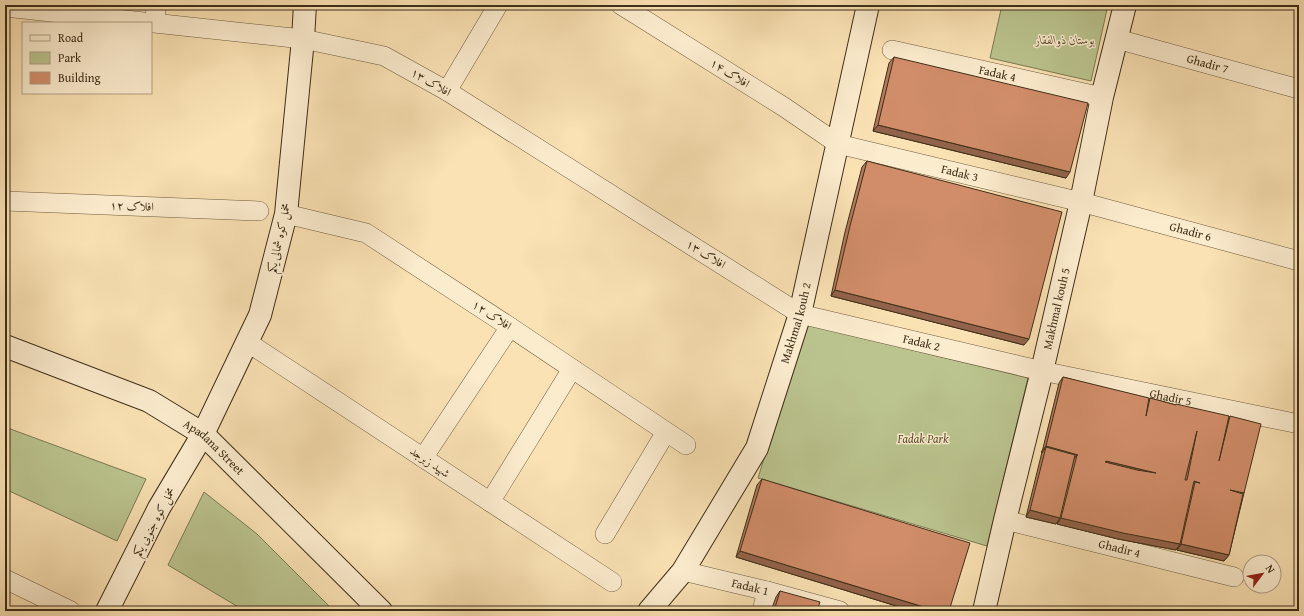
<svg xmlns="http://www.w3.org/2000/svg" width="1304" height="616" font-family="'Gentium Book Plus',Amiri,serif">
<style>
.green{fill:#bbc48f;stroke:#7d7a54}
.lines{fill:none;stroke-linecap:round;stroke-linejoin:round}
.street-casing{stroke:#6e5c3f;stroke-width:20}
.secondary-casing{stroke:#3f2f18;stroke-width:24}
.street{stroke:#fcecce;stroke-width:19}
.secondary{stroke:#fcecce;stroke-width:22}
.wall{fill:#b4795b;stroke:#3f2f18}
.shaded-wall{fill:#92634a;stroke:#3f2f18}
.building{fill:#d18d6a;stroke:#3f2f18;fill-rule:evenodd}
.labels{text-anchor:middle;stroke-width:3;stroke-linejoin:round;paint-order:stroke}
.park-label{font-size:12px;font-style:italic;fill:#584d30;stroke:#fcecce}
.street-label{font-size:12px;fill:#3f2f18;stroke:#fcecce}
</style>
<rect width="100%" height="100%" fill="#fae2b4"/>
<filter id="stains"><feTurbulence type="fractalNoise" baseFrequency=".005" numOctaves="4"/><feColorMatrix values="0 0 0 0 .2 0 0 0 0 .09 0 0 0 0 .02 0 0 0 .5 -.17"/></filter>
<radialGradient id="worn" r=".72"><stop offset=".6" stop-color="#630" stop-opacity="0"/><stop offset="1" stop-color="#630" stop-opacity=".3"/></radialGradient>
<path class="green" d="M1002 5H1108L1091 81 990 58Z
M805 324 1028 378 987 546 758 478Z
M5 427 146 479 117 541 5 489Z
M204 492 257 534 334 611H245L168 565Z"/>
<g class="lines">
<g class="street-casing">
<g id="street">
<path id="s1" d="M621 5 784 107 838 144 1081 202 1299 261"/>
<path id="s2" d="M5 7 303 39 384 56 447 91 800 314 1042 371 1299 424"/>
<path d="M155 22 156 5"/>
<path id="s3" d="M1117 39 1299 89"/>
<path id="s4" d="M892 50 1102 97"/>
<path d="M447 91 498 5"/>
<path d="M5 201 259 211"/>
<path d="M286 214 366 233 510 327 686 445"/>
<path d="M247 342 612 582"/>
<path d="M423 458 510 327"/>
<path d="M490 502 572 369"/>
<path id="s5" d="M1005 520 1234 577"/>
<path d="M605 534 666 432"/>
<path id="s6" d="M683 571 767 591 840 611"/>
<path d="M5 579 71 611"/>
<path d="M762 611 767 591"/>
</g>
</g>
<g class="secondary-casing">
<g id="secondary">
<path id="s7" d="M5 346 149 401 203 434 381 611"/>
<path d="M107 611 159 508 203 434 260 315 286 214 303 39 305 5"/>
<path id="s8" d="M649 611 683 571 757 448 800 314 868 5"/>
<path id="s9" d="M984 611 1005 520 1042 371 1081 202 1102 97 1125 5"/>
</g>
</g>
<use href="#street" class="street"/>
<use href="#secondary" class="secondary"/>
</g>
<path class="wall" d="M894 57 1066 178 873 131 889 63Z
M867 161 1024 345 831 296 845 232 862 167Z
M1063 377 1149 400 1150 398 1228 419 1230 416 1244 493 1229 555 1224 561 1177 550V548L1176 550 1118 539 1057 524V522L1056 524 1026 517 1059 383Z
M762 479 949 611H913L736 557 757 485Z
M780 591 817 611H771L776 597Z"/>
<path class="shaded-wall" d="M878 125 1070 172 1066 178 873 131Z
M835 290 1029 339 1024 345 831 296Z
M1046 446 1078 455H1077L1073 460 1046 447 1042 453 1041 452Z
M1106 461 1156 473 1101 467Z
M1030 510 1060 518 1056 524 1026 517Z
M1061 518 1180 544 1176 550 1118 539 1057 524Z
M1181 544 1229 555 1224 561 1177 550Z
M740 551 937 611H913L736 557Z"/>
<path class="building" d="M894 57 1088 103 1070 172 878 125Z
M867 161 1062 212 1029 339 835 290 850 226Z
M1063 377 1149 398 1146 416 1150 398 1176 405V404L1229 416 1219 461 1230 416 1261 424 1244 493 1230 490 1243 494 1229 555 1181 544 1195 482 1200 483 1194 481 1180 544 1123 533 1061 518 1077 455H1078L1046 446ZM1197 431 1187 480H1185ZM1106 461 1156 473 1137 470 1105 462Z
M1046 447 1075 455 1060 518 1030 510Z
M762 479 970 543 949 611H937L740 551Z
M780 591 820 602 817 611H774Z"/>
<g class="labels">
<g class="park-label">
<text x="1065" y="44">بوستان ذوالفقار</text>
<text x="923" y="443">Fadak Park</text>
</g>
<g class="street-label">
<text dy="4" stroke="none"><textPath href="#s3" startOffset="94">Ghadir 7</textPath></text>
<text transform="translate(730 73) rotate(32)" y="4">افلاک ۱۴</text>
<text dy="4" stroke="none"><textPath href="#s4" startOffset="108">Fadak 4</textPath></text>
<text transform="translate(431 82) rotate(30)" y="4">افلاک ۱۳</text>
<text dy="4" stroke="none"><textPath href="#s1" startOffset="383">Fadak 3</textPath></text>
<text transform="translate(132 206) rotate(2)" y="4">افلاک ۱۲</text>
<text dy="4" stroke="none"><textPath href="#s1" startOffset="621">Ghadir 6</textPath></text>
<text transform="translate(279 238) rotate(-78)" y="4">مخمل کوه شمالی‌ یکم</text>
<text transform="translate(706 254) rotate(32)" y="4">افلاک ۱۳</text>
<text dy="4" stroke="none"><textPath href="#s9" startOffset="311">Makhmal kouh 5</textPath></text>
<text transform="translate(492 315) rotate(33)" y="4">افلاک ۱۲</text>
<text dy="4" stroke="none"><textPath href="#s8" startOffset="327">Makhmal kouh 2</textPath></text>
<text dy="4" stroke="none"><textPath href="#s2" startOffset="997">Fadak 2</textPath></text>
<text dy="4" stroke="none"><textPath href="#s2" startOffset="1252">Ghadir 5</textPath></text>
<text dy="4" stroke="none"><textPath href="#s7" startOffset="234">Apadana Street</textPath></text>
<text transform="translate(430 462) rotate(34)" y="4">شهید زبرجد</text>
<text transform="translate(154 522) rotate(-62)" y="4">مخمل کوه جنوبی یکم</text>
<text dy="4" stroke="none"><textPath href="#s5" startOffset="118">Ghadir 4</textPath></text>
<text dy="4" stroke="none"><textPath href="#s6" startOffset="69">Fadak 1</textPath></text>
</g>
</g>
<rect width="1304" height="616" fill="none" stroke="#fae2b4" stroke-width="20"/>
<rect x="6" y="6" width="1292" height="604" fill="none" stroke="#3f2f18" stroke-width="2"/>
<rect x="10" y="10" width="1284" height="596" fill="none" stroke="#3f2f18"/>
<rect x="22" y="22" width="130" height="72" fill="#fcecce" stroke="#b0a085"/>
<rect x="30" y="35" width="20" height="6" fill="#fcecce" stroke="#b0a085"/>
<text x="58" y="42" font-size="12" fill="#3f2f18">Road</text>
<rect x="30" y="52" width="20" height="12" fill="#bbc48f" stroke="#b0a085"/>
<text x="58" y="62" font-size="12" fill="#3f2f18">Park</text>
<rect x="30" y="72" width="20" height="12" fill="#d18d6a" stroke="#b0a085"/>
<text x="58" y="82" font-size="12" fill="#3f2f18">Building</text>
<g transform="translate(1262 574) rotate(58)"><circle r="19" fill="#fcecce" stroke="#b0a085"/>
<path d="M0-3L7 15L0 10L-7 15Z" fill="#8f2418"/>
<text y="-6" font-size="11" font-weight="bold" text-anchor="middle" fill="#3f2f18">N</text>
</g>
<rect width="100%" height="100%" filter="url(#stains)"/>
<rect width="100%" height="100%" fill="url(#worn)"/>
</svg>
